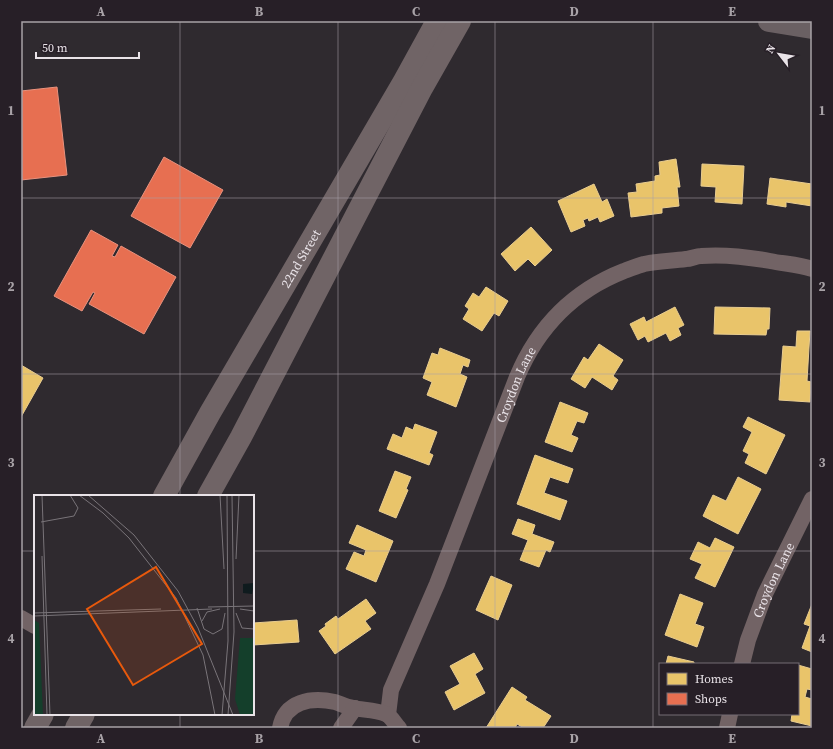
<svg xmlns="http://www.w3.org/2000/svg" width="833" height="749" font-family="'Source Serif 4',serif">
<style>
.homes{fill:#e9c46a;stroke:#e9cd90}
.shops{fill:#e76f51;stroke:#e8927e}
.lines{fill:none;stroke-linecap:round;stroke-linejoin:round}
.minor{stroke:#726365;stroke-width:16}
.primary{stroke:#706466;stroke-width:22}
.motorway{stroke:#6a6063;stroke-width:22}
.grid{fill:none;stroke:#a8a2a7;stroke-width:1;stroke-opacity:0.55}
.labels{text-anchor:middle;stroke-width:4;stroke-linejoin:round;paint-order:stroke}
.street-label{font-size:13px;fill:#e9e3e8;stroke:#271f27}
.inset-road{fill:none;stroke:#797479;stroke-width:1}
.view{fill:#e8590c;fill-opacity:0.15;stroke:#e8590c;stroke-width:2}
.inset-edge{fill:none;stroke:#e9e3e8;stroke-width:2}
.neatline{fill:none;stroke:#a8a2a7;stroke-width:1.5}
.grid-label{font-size:13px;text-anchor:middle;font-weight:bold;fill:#a8a2a7}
</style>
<rect width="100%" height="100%" fill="#2f2a2f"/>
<path class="homes" d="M676 159 680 187H677L679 206 662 208V213L631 217 628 193 637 192 636 184 655 181V176L660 175 659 162Z
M702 164 744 166 742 204 715 202 716 187 701 186Z
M770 178 812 184V206L786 202V207L767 204Z
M594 184 602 202 607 199 614 216 600 222 598 217 589 221 588 218 583 220 585 226 571 232 558 201Z
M531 227 552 250 535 266 528 259 515 271 501 254Z
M486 287 508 301 499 316 494 313 482 331 463 319 469 309 465 306 473 293 479 297Z
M675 307 684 325 678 328 681 335 670 341 666 333 648 342 645 336 638 340 630 324 644 317 646 322Z
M715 307 770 308 769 329H767L766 335 714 334Z
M797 331H810L807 381 811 382 810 402 779 400 783 346 796 347Z
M599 344 623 360 613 376 618 380 612 390 592 377 585 388 571 379 584 357 588 360Z
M440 348 470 360 468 367 463 365 460 374 467 377 456 407 427 395 432 382 423 378 432 353 438 355Z
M21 365 43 378 21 417Z
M560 402 588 413 584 423 577 421 571 435 578 438 572 452 545 442Z
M748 417 785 435 766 474 745 463 749 454 743 451 752 432 743 427Z
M415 424 437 432 429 453 433 455 429 465 387 449 393 434 402 438 406 427 413 430Z
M535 455 573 469 568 483 550 477 544 493 567 501 560 520 517 504Z
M395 471 411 477 406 489 408 490 396 518 379 511Z
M738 477 761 489 738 534 703 516 713 495 726 501Z
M518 519 535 525 532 534 554 542 550 552 546 550 539 567 520 560 528 540 512 534Z
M357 525 393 541 376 582 346 569 354 552 364 556 366 550 349 543Z
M715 538 734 547 715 587 695 578 702 564 690 559 698 542 710 548Z
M491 576 512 585 498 620 476 610Z
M680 594 703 603 695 624 704 627 697 647 665 635Z
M366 599 376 613 365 621 371 629 335 654 319 631 326 626 325 624 336 616 338 619Z
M812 604V652L802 648 810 626 804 624Z
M297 620 299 642 253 645V623Z
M474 653 483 669 475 674 485 693 454 710 445 692 460 684 450 666Z
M668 656 694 662V664H666Z
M798 665 812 669V690L807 689 805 697 812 699V726L791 721 792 714H798Z
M512 687 527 697 525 700 551 716 543 728H524L517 724 515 728H486Z"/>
<path class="shops" d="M57 87 67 175 21 180V91Z
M164 157 223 190 190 248 131 216Z
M91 230 118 245 112 256 115 257 121 246 176 277 144 334 89 304 95 293 93 292 82 311 54 296Z"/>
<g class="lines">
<g class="minor">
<path d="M21 618 35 626"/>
<path id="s1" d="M742 664 748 640 765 594 812 499"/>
<path id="s2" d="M388 715 391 690 437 584 517 377C538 327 573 291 624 271 630 269 637 266 644 264 658 261 672 261 686 259 691 259 696 256 701 256 724 254 748 257 770 261 784 264 798 264 812 269"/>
<path d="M280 728C285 701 311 697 335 702 341 704 346 707 353 708 363 710 376 710 386 714 391 716 395 724 399 728"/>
<path d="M341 728 355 708"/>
<path d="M727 728 730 714"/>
</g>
<g class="primary">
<path id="s3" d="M164 496 210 413 404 81 437 21"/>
<path d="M208 496 241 437 422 88 460 21"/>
<path d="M35 728 43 714"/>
<path d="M76 728 84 714"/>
</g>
<path class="motorway" d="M769 21 812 28"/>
</g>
<path class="grid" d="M180 21V496M338 21V728M495 21V728M653 21V728M21 198H812M21 374H812M21 551H35M253 551H812M180 714V728"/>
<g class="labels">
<g class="street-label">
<text dy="5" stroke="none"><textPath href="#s3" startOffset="274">22nd Street</textPath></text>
<text dy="5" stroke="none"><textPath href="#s2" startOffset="355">Croydon Lane</textPath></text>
<text dy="5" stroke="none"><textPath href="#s1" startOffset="90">Croydon Lane</textPath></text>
</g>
</g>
<g transform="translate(34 495)">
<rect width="220" height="220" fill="#2f2a2f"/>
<path d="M0 125 5 128 9 220H0ZM206 143H220V220H206L201 204Z" fill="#143f2b"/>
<path d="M220 88 218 99 209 98V89Z" fill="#0f1b1e"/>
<path class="inset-road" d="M8 0 16 220M45 0 69 18 95 43 142 103 169 160 181 220M54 0 100 40 144 96 164 133 199 220M186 0 190 74M7 27 40 21 44 13 36 0M8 61 13 220M202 64 205 0M174 112 220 111M163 113 170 134 179 139 188 134 191 118M206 114 220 116M0 118 127 114M202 118 208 133 220 134M0 121 178 114M168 126 173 117 186 114M188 220 194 146 193 0M194 220 200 137 198 0"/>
<path class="view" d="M122 72 168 149 99 190 53 114Z"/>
<rect width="220" height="220" class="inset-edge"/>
</g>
<rect width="833" height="749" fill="none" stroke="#271f27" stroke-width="44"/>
<rect x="659" y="663" width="140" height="52" fill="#271f27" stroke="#756d74"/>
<rect x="667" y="673" width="20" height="12" fill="#e9c46a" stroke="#756d74"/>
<text x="695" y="683" font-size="12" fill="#e9e3e8">Homes</text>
<rect x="667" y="693" width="20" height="12" fill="#e76f51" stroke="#756d74"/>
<text x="695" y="703" font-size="12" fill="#e9e3e8">Shops</text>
<g transform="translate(779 54) rotate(301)" stroke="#271f27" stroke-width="3" paint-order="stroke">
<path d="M0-3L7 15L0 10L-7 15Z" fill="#e9e3e8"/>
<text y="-6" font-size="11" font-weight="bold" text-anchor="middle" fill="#e9e3e8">N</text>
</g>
<path d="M36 52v6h103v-6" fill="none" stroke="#e9e3e8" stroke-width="2"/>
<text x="42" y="52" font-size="12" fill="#e9e3e8" stroke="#271f27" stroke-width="3" paint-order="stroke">50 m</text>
<rect x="22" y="22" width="789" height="705" class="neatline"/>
<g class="grid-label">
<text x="101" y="16">A</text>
<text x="259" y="16">B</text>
<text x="416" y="16">C</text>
<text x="574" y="16">D</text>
<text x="732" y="16">E</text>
<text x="11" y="115">1</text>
<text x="822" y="115">1</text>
<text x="11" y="291">2</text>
<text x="822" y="291">2</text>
<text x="11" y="467">3</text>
<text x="822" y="467">3</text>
<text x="11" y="643">4</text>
<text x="822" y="643">4</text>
<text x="101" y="743">A</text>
<text x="259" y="743">B</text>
<text x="416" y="743">C</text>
<text x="574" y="743">D</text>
<text x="732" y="743">E</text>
</g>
</svg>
